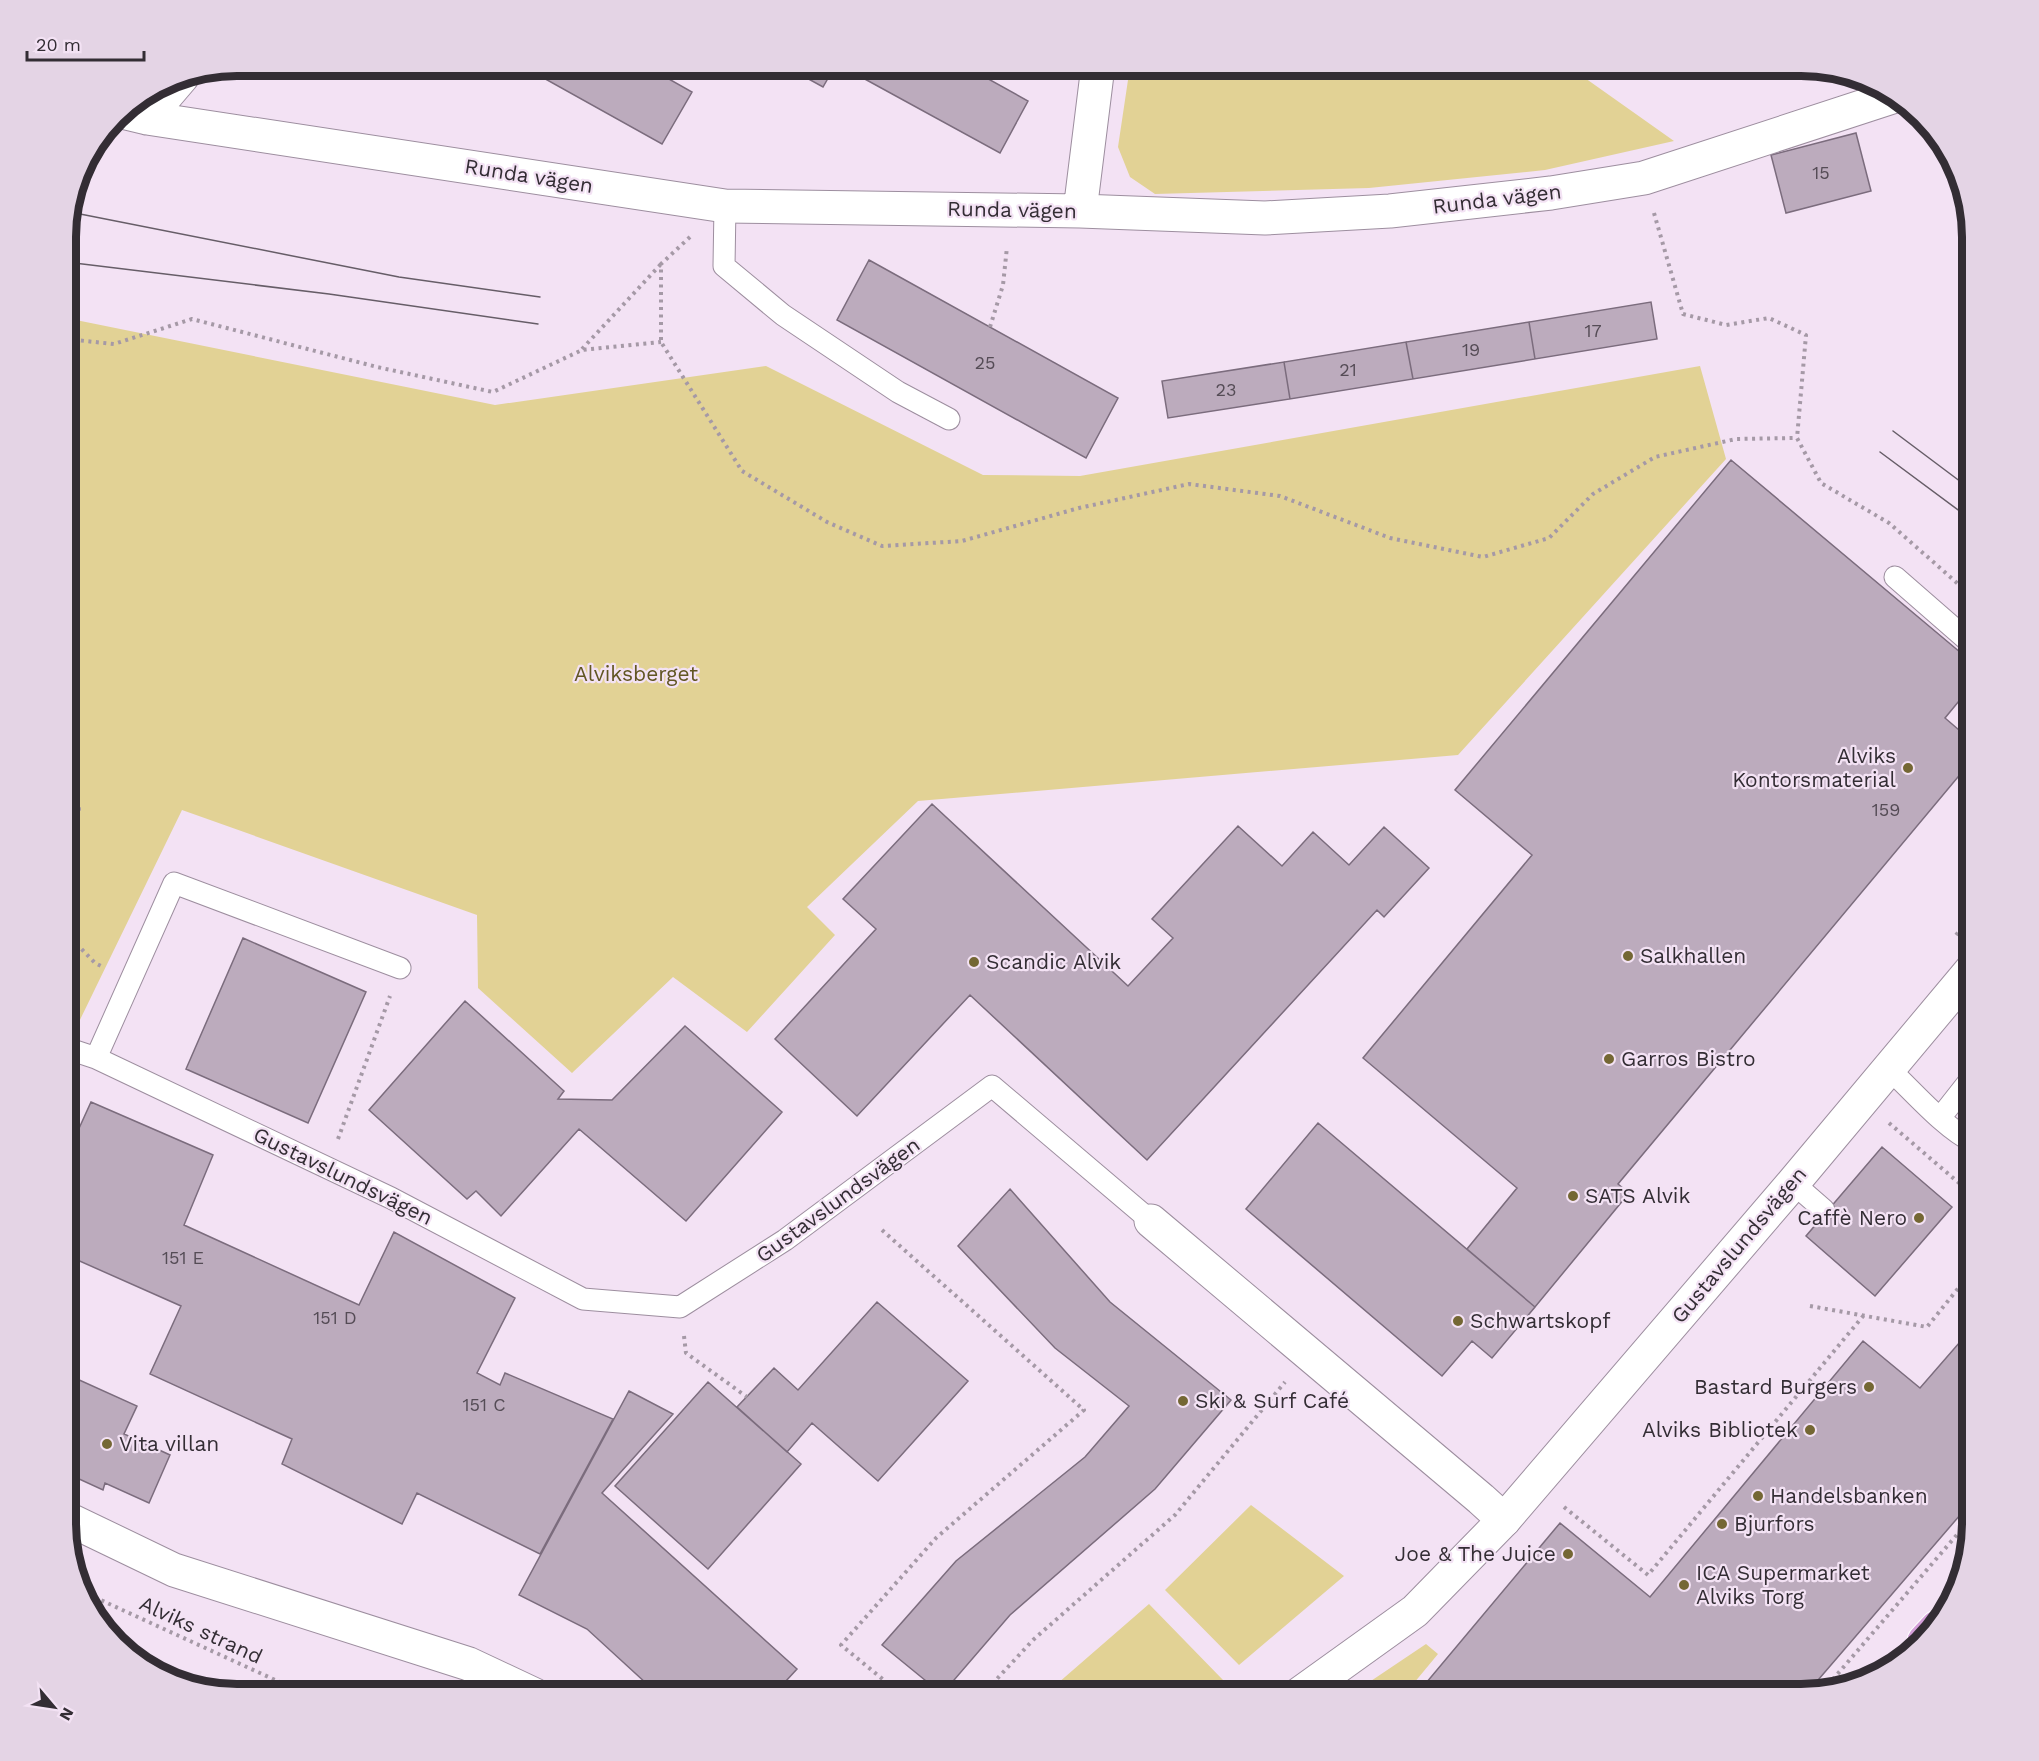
<svg xmlns="http://www.w3.org/2000/svg" width="2039" height="1761" font-family="'Work Sans',sans-serif">
<style>
.green{fill:#e2d295}
.water{fill:#bead6b}
.building{fill:#bcabbd;stroke:#7b6c7d;stroke-width:1.5}
.lines{fill:none;stroke-linecap:round;stroke-linejoin:round}
.service-casing{stroke:#9d8e9f;stroke-width:23}
.minor-casing{stroke:#9d8e9f;stroke-width:35}
.tertiary-casing{stroke:#9d8e9f;stroke-width:35}
.primary-casing{stroke:#fff;stroke-width:35}
.path{stroke:#a599a6;stroke-width:4;stroke-dasharray:3 4.5;stroke-linecap:butt}
.service{stroke:#fff;stroke-width:21}
.minor{stroke:#fff;stroke-width:33}
.tertiary{stroke:#fff;stroke-width:33}
.primary{stroke:#d39ed8;stroke-width:33}
.tram{stroke:#665d67;stroke-width:1.5}
.poi-dot{fill:#746734;stroke:#f3e2f4;stroke-width:2}
.labels{text-anchor:middle;stroke-width:4.5;stroke-linejoin:round;paint-order:stroke}
.number-label{font-size:18px;fill:#554c56}
.street-label{font-size:21px;fill:#332d34;stroke:#f3e2f4}
.park-label{font-size:21px;fill:#615523;stroke:#f3e2f4}
.poi-label{font-size:21px;fill:#332d34;stroke:#f3e2f4;text-anchor:start}
.rim{fill:none;stroke:#332d34;stroke-width:8}
</style>
<rect width="100%" height="100%" fill="#f3e2f4"/>
<path class="green" d="M1132 66H1568L1674 141 1545 170 1369 188 1155 194 1130 177 1118 147 1128 80Z
M66 318 495 405 766 366 983 475 1080 476 1700 366 1726 459 1458 755 918 801 807 907 835 935 747 1032 673 977 572 1073 478 988 477 915 182 810 77 1026 66 1010Z
M1251 1505 1344 1576 1239 1665 1165 1590Z
M1149 1604 1223 1680 1204 1695H1054L1050 1690Z
M1426 1644 1438 1654 1404 1695H1350Z"/>
<path class="water" d="M326 1685 389 1695H315Z"/>
<path class="building" d="M464 66H494L487 79Z
M522 66H646L692 92 662 144Z
M785 66H835L823 87Z
M841 66H965L1028 101 1000 153Z
M1607 66H1620L1615 72Z
M1856 133 1871 191 1786 213 1771 155Z
M1940 143 1957 167 1948 172 1934 146Z
M869 260 1118 398 1086 458 837 320Z
M1651 302 1657 339 1535 359 1529 322Z
M1529 322 1535 359 1413 379 1406 342Z
M1406 342 1413 379 1290 399 1284 362Z
M1284 362 1290 399 1168 418 1162 381Z
M1731 460 1973 663V684L1945 718 1973 742V759L1618 1184 1629 1193 1535 1307 1467 1249 1517 1188 1363 1058 1532 855 1455 790Z
M932 804 1128 986 1173 938 1152 919 1238 826 1282 866 1313 832 1349 865 1384 827 1429 868 1384 917 1377 910 1147 1160 970 995 857 1116 775 1039 876 929 843 899Z
M243 938 366 992 308 1123 186 1069Z
M465 1001 564 1091 558 1099 612 1100 685 1026 782 1112 686 1221 579 1129 501 1216 476 1191 467 1199 369 1110Z
M91 1102 213 1155 184 1225 359 1305 394 1232 515 1298 477 1373 500 1385 505 1373 613 1419 540 1554 417 1493 402 1524 282 1464 292 1439 150 1374 181 1306 66 1255V1157Z
M1318 1123 1535 1307 1492 1358 1472 1341 1442 1376 1246 1209Z
M1882 1147 1952 1207 1875 1296 1806 1236Z
M1010 1189 1110 1302 1231 1400 1155 1489 1010 1615 942 1694 882 1645 956 1561 1085 1457 1129 1406 1055 1348 958 1246Z
M877 1302 968 1381 878 1481 812 1423 787 1452 737 1407 774 1368 798 1390Z
M1973 1327V1500L1806 1694 1416 1695 1560 1523 1650 1597 1863 1341 1920 1388Z
M66 1374 137 1406 124 1434 170 1455 149 1503 105 1483 103 1490 66 1473Z
M708 1382 801 1464 708 1569 615 1486Z
M629 1391 673 1414 602 1493 797 1669 773 1695H659L587 1629 519 1595Z"/>
<g class="lines">
<g class="service-casing">
<path id="service" d="M725 206 724 266 783 315 898 392 949 419
M1895 577 1973 645
M66 1048 96 1058 391 1198 583 1299 680 1307 785 1240 992 1086 1151 1221
M96 1058 174 883 400 968
M1888 1068C1912 1090 1944 1128 1973 1142
M1940 1118 1973 1076
M1793 1183 1824 1210"/>
</g>
<g class="minor-casing">
<path id="minor" d="M122 112 147 118 725 206 1080 211 1265 218 1390 211 1551 193 1644 178 1895 96
M147 118 182 77
M1080 211 1098 66
M1151 1221 1481 1499 1504 1520
M66 1518 174 1570 469 1664 535 1695"/>
</g>
<g class="tertiary-casing">
<path id="tertiary" d="M1298 1695 1415 1611 1504 1520 1793 1183 1973 968"/>
</g>
<g class="primary-casing">
<path id="primary" d="M1924 1641 1937 1627"/>
</g>
<path class="path" d="M1654 213 1683 314 1726 325 1769 318 1806 335 1797 438 1821 483 1889 523 1973 597
M690 237 661 264V342L742 471 827 522 882 546 962 541 1079 508 1189 484 1280 496 1390 538 1483 557 1549 538 1593 494 1655 457 1736 439 1797 438
M990 327 1003 285 1007 247
M66 339 114 344 192 319 377 367 493 392 582 350 661 342
M582 349 661 264
M66 703 75 620 66 600
M66 892 79 809 66 761
M66 933 95 963 103 967
M1956 935 1973 915
M1889 1123 1973 1195
M338 1139 390 996
M882 1230 1084 1410 936 1538 841 1645 902 1695
M1810 1306 1927 1327 1973 1270
M684 1336 686 1353 747 1397
M1564 1507 1648 1575 1864 1315
M81 1591 308 1695
M1823 1691 1973 1516
M982 1695 1033 1640 1175 1515 1285 1382"/>
<use href="#service" class="service"/>
<use href="#minor" class="minor"/>
<use href="#tertiary" class="tertiary"/>
<use href="#primary" class="primary"/>
<path class="tram" d="M70 212 399 277 540 297
M66 262 329 294 538 324
M1893 431 1973 491
M1880 452 1973 521"/>
</g>
<g class="poi-dot">
<circle cx="1908" cy="768" r="6"/>
<circle cx="1628" cy="956" r="6"/>
<circle cx="974" cy="962" r="6"/>
<circle cx="1609" cy="1059" r="6"/>
<circle cx="1573" cy="1196" r="6"/>
<circle cx="1919" cy="1218" r="6"/>
<circle cx="1458" cy="1321" r="6"/>
<circle cx="1869" cy="1387" r="6"/>
<circle cx="1183" cy="1401" r="6"/>
<circle cx="1810" cy="1430" r="6"/>
<circle cx="107" cy="1444" r="6"/>
<circle cx="1758" cy="1496" r="6"/>
<circle cx="1722" cy="1524" r="6"/>
<circle cx="1568" cy="1554" r="6"/>
<circle cx="1684" cy="1585" r="6"/>
</g>
<g class="labels">
<g class="number-label">
<text x="1821" y="179">15</text>
<text x="1593" y="337">17</text>
<text x="1471" y="356">19</text>
<text x="985" y="369">25</text>
<text x="1348" y="376">21</text>
<text x="1226" y="396">23</text>
<text x="1886" y="816">159</text>
<text x="183" y="1264">151 E</text>
<text x="335" y="1324">151 D</text>
<text x="484" y="1411">151 C</text>
</g>
<g class="street-label">
<text transform="translate(529 176) rotate(9)" y="7">Runda vägen</text>
<text transform="translate(1497 199) rotate(-7)" y="7">Runda vägen</text>
<text transform="translate(1012 210) rotate(1)" y="7">Runda vägen</text>
<text transform="translate(343 1176) rotate(26)" y="7">Gustavslundsvägen</text>
<text transform="translate(838 1200) rotate(-36)" y="7">Gustavslundsvägen</text>
<text transform="translate(1739 1245) rotate(-50)" y="7">Gustavslundsvägen</text>
<text transform="translate(201 1630) rotate(25)" y="7">Alviks strand</text>
</g>
<g class="park-label">
<text x="636" y="681">Alviksberget</text>
</g>
<g class="poi-label">
<text x="1896" y="763" text-anchor="end">Alviks<tspan x="1896" dy="24">Kontorsmaterial</tspan></text>
<text x="1640" y="963">Salkhallen</text>
<text x="986" y="969">Scandic Alvik</text>
<text x="1621" y="1066">Garros Bistro</text>
<text x="1585" y="1203">SATS Alvik</text>
<text x="1907" y="1225" text-anchor="end">Caffè Nero</text>
<text x="1470" y="1328">Schwartskopf</text>
<text x="1857" y="1394" text-anchor="end">Bastard Burgers</text>
<text x="1195" y="1408">Ski &amp; Surf Café</text>
<text x="1798" y="1437" text-anchor="end">Alviks Bibliotek</text>
<text x="119" y="1451">Vita villan</text>
<text x="1770" y="1503">Handelsbanken</text>
<text x="1734" y="1531">Bjurfors</text>
<text x="1556" y="1561" text-anchor="end">Joe &amp; The Juice</text>
<text x="1696" y="1580">ICA Supermarket<tspan x="1696" dy="24">Alviks Torg</tspan></text>
</g>
</g>
<path d="M0 0H2039V1761H0ZM237 76H1801A161 161 0 0 1 1962 237V1523A161 161 0 0 1 1801 1684H237A161 161 0 0 1 76 1523V237A161 161 0 0 1 237 76Z" fill="#e4d4e5" fill-rule="evenodd"/>
<path class="rim" d="M237 76H1801A161 161 0 0 1 1962 237V1523A161 161 0 0 1 1801 1684H237A161 161 0 0 1 76 1523V237A161 161 0 0 1 237 76Z"/>
<g transform="translate(54 1707) rotate(119)" stroke="#f3e2f4" stroke-width="4.5" paint-order="stroke">
<path d="M0-4.5L10 22L0 15L-10 22Z" fill="#332d34"/>
<text y="-9" font-size="16" font-weight="bold" text-anchor="middle" fill="#332d34">N</text>
</g>
<path d="M27 51v9h117v-9" fill="none" stroke="#332d34" stroke-width="3"/>
<text x="36" y="51" font-size="18" fill="#332d34" stroke="#f3e2f4" stroke-width="4.5" paint-order="stroke">20 m</text>
</svg>
